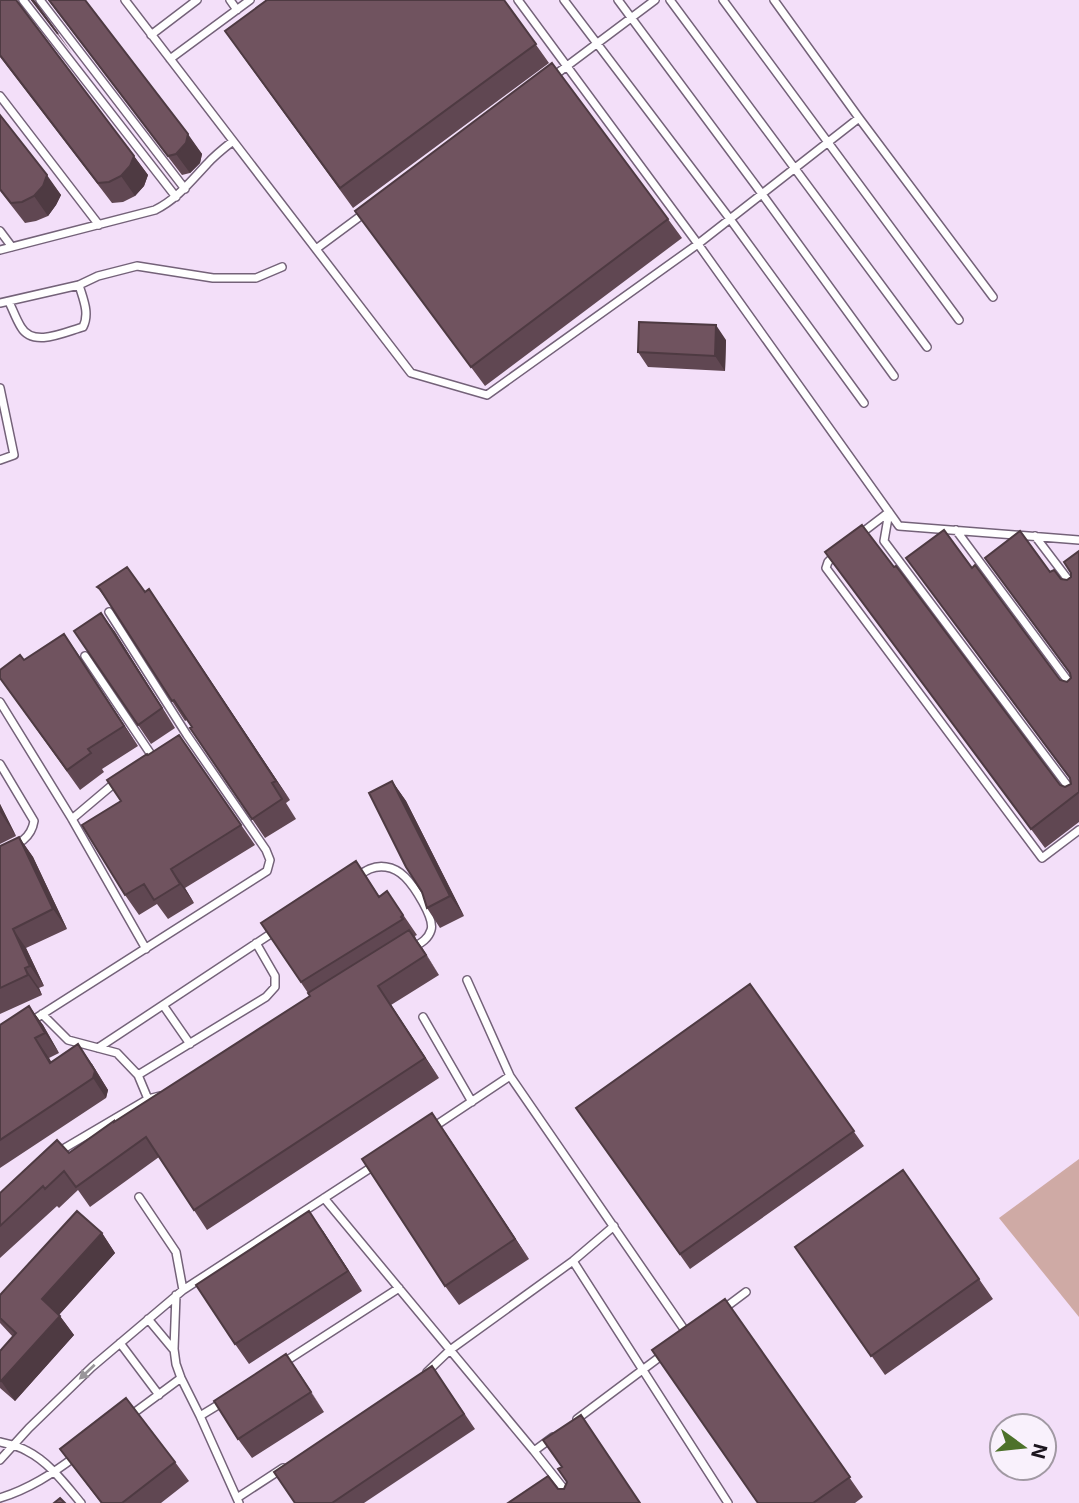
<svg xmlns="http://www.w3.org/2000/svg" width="1079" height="1503" font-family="Inter,sans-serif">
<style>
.green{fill:#cfaaa5}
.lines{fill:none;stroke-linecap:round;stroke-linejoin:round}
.service-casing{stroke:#746279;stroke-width:10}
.service{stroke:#fff;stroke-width:7}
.wall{fill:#604752}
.shaded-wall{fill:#4e3a42}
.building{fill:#70535f;stroke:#4e3a42;stroke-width:2}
.oneway{fill:#99969a}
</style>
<rect width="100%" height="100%" fill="#f3dff9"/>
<path class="green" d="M1079 1159V1317L999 1218Z"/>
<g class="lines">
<g class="service-casing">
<path id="service" d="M23 0 176 197
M40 0 185 189
M125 0 411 373 487 395 698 244 859 118
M230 0 237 10
M518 0 698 244 899 526 1079 540
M564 0 730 219 864 403
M618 0 762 194 894 376
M670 0 927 347
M723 0 959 320
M774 0 859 118 993 297
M151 35 197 0
M170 59 250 0
M551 78 655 0
M0 96 99 225
M0 231 12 247
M316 249 366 212
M0 250 155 210C177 199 190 182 207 164 214 156 224 148 233 141
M9 302C13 310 16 319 21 327 33 348 65 332 83 327 90 313 83 299 79 285
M0 303 79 285 98 276 137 266 213 278H256L282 267
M0 388 14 455 0 460
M889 512 884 541 1079 801
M956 530 1079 696
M859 535 889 512
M1035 536 1079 594
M837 553 828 562 826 568 1042 858 1079 830
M85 656 152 756
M0 702 72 819 146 949
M0 764 34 821C31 840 16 845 0 852
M72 819 117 781
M355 878C365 871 373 865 386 867 393 868 400 872 405 877 414 886 435 918 431 930 428 940 419 944 411 949
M467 980 510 1076 688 1335
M163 1005 190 1044
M42 1014 68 1040 117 1053 138 1075 148 1099
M423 1017 472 1102
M30 1022 267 871 270 860 266 850 187 735 109 612
M98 1048 275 931
M138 1075 266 997 275 987V976L256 943
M432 1128 510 1076
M58 1152 148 1099 160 1096
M139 1197 176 1252 183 1290
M324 1198 534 1451 575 1503
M573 1261 728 1503
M176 1295 174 1349 176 1364 181 1378 200 1416 239 1503
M722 1310 746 1292
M148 1319 173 1349
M120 1343 159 1395
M283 1363 399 1288
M427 1372 450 1350 573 1261 614 1226
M131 1415 181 1378
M200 1416 223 1402
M577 1419 665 1353
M0 1442C9 1444 19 1446 27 1451 49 1462 65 1484 81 1503
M534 1451 553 1437
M0 1460 29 1428 92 1367 183 1290 375 1165
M0 1498C29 1489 52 1474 76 1456
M237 1498 283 1468"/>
</g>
<use href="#service" class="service"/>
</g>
<path class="wall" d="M0 0H17L148 175 144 186 135 196 123 202 112 203 0 57Z
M31 0H34L72 53Z
M48 0H85L202 154 200 163 190 173 182 175Z
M504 0 549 63 353 208 239 51Z
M0 115 61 195 56 205 48 216 36 221 25 223 0 191Z
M355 211 668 219 682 238 485 386Z
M726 340 725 371 648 367 638 352Z
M1079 551V822L1045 848 825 552 894 567 1060 785 1065 787 1071 784 1070 779 906 558 972 568 1060 680 1067 682 1071 678 1070 674 985 558 1050 572 1061 579 1067 580 1071 577Z
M97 587 145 592 149 589 290 800 286 803 296 819 265 838 190 728 192 727 187 720 185 721 172 701 112 607Z
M101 613 115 632 175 728 151 744 74 631Z
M64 634 138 746 102 769 104 772 80 790 0 678 24 660Z
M179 735 255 845 185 888 194 903 168 919 157 904 139 915 125 895 121 801Z
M392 781 406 801 464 916 440 928 427 908Z
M0 804 16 836 0 844Z
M19 837 33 857 67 929 26 948 44 986 39 988 42 995 0 1014V846Z
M356 861 379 896 387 891 417 935 415 936 416 939 439 975 391 1005 439 1078 207 1230 159 1157 90 1207 78 1190 59 1208 57 1206 0 1258V1193L69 1153 114 1122 310 996 261 923Z
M750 984 864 1146 690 1269 576 1108Z
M29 1006 43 1025 59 1053 49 1058 51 1062 92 1064 108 1090 106 1098 0 1168V1025Z
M445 1132 529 1259 459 1305 445 1286Z
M903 1170 993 1299 885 1375 795 1247Z
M323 1231 362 1291 249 1364 235 1344Z
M102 1233 115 1253 59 1315 74 1335 15 1401 0 1388V1351L13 1337 0 1323V1295Z
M725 1299 863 1497 855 1503H758Z
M286 1354 324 1412 252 1458 238 1439Z
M432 1366 475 1429 364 1503H295Z
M60 1449 175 1462 189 1481 161 1503H101Z"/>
<path class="shaded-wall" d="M188 134 202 154 200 163 190 173 176 154Z
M134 156 148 175 144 186 135 196 121 176Z
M47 175 61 195 56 205 48 216 34 196Z
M716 325 726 340 725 371 715 356Z
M149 589 163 609 290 800 276 781Z
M101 613 115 632 175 728 162 708Z
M64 634 78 654 138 746 124 726Z
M392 781 406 801 464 916 450 896Z
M0 804 16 836 0 812Z
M19 837 33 857 67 929 53 909Z
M171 869 185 888 194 903 180 884Z
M13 929 26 948 44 986 30 966Z
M409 930 423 949 439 975 426 955Z
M25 968 39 988 42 995 28 975Z
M378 986 391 1005 439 1078 425 1058Z
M29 1006 43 1025 59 1053 45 1033Z
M35 1038 49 1058 64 1083 50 1063Z
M78 1044 92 1064 108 1090 106 1098 93 1078Z
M432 1113 445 1132 529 1259 515 1239Z
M309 1211 323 1231 362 1291 348 1271Z
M102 1233 115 1253 56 1318 42 1299Z
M60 1316 74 1335 15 1401 1 1381Z
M286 1354 300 1374 324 1412 311 1392Z"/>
<path class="building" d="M0 0H16L134 156 130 166 121 176 109 182 98 183 0 55Z
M32 0H33L58 34Z
M49 0H85L188 134 186 143 176 154 168 156Z
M267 0H504L536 44 340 188 225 31Z
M552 63 668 219 471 367 355 211Z
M0 115 47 175 43 186 34 196 22 202 11 203 0 189Z
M639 322 716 325 715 356 638 352Z
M862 525 894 567 896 566 1060 785 1065 787 1071 784 1070 778 906 558 944 530 972 568 975 565 1060 680 1067 682 1071 678 1070 673 985 558 1020 531 1050 572 1054 570 1061 579 1067 580 1071 577V573L1064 562 1079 551V792L1031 829 825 552Z
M127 567 145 592 149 589 276 781 272 783 282 799 252 819 190 728 192 727 174 700 172 701 100 589 97 587Z
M101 613 162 708 138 725 74 631Z
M64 634 124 726 88 749 91 753 67 770 0 678V670L20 655 24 660Z
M179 735 241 825 171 869 180 884 154 900 144 884 125 895 82 825 121 801 107 780 147 754 148 755Z
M392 781 450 896 427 908 422 892 406 867 369 793Z
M19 837 53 909 13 929 30 966 25 968 28 975 0 988V846Z
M356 861 379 897 387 891 403 915 401 917 403 919 301 982 261 923Z
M409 930 426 955 378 986 425 1058 194 1210 146 1137 76 1187 64 1171 45 1189 43 1186 0 1226V1193L57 1140 69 1153 114 1121V1122L310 996 308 993Z
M750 984 854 1131 680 1254 576 1108Z
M29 1006 45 1033 35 1038 50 1063 78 1044 95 1071 93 1078 0 1140V1025Z
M432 1113 515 1239 445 1286 362 1159Z
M903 1170 979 1279 871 1356 795 1247Z
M77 1211 102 1233 42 1299 60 1316 1 1381 0 1380V1351L16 1333 0 1318V1295Z
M309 1211 348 1271 235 1344 196 1285Z
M725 1299 850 1477 813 1503H758L652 1350Z
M286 1354 311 1392 238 1439 214 1401Z
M432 1366 464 1414 332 1503H295L274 1472Z
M126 1398 175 1462 122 1503H102L60 1449Z
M581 1415 640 1503H508L548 1476 558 1489H564L567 1482 558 1469 562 1467 543 1440Z
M60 1498 65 1503H54Z"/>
<defs><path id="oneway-solid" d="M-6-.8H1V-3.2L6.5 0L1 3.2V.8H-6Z" transform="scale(1.75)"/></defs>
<use class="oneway" href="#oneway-solid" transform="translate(87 1372) rotate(137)"/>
<g transform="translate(1023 1447) rotate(105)"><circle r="33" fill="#f9f1fc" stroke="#a199a3" stroke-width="2"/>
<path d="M0-5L12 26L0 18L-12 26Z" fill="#4d712a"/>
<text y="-10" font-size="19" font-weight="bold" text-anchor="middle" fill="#1c151e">N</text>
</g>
</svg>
